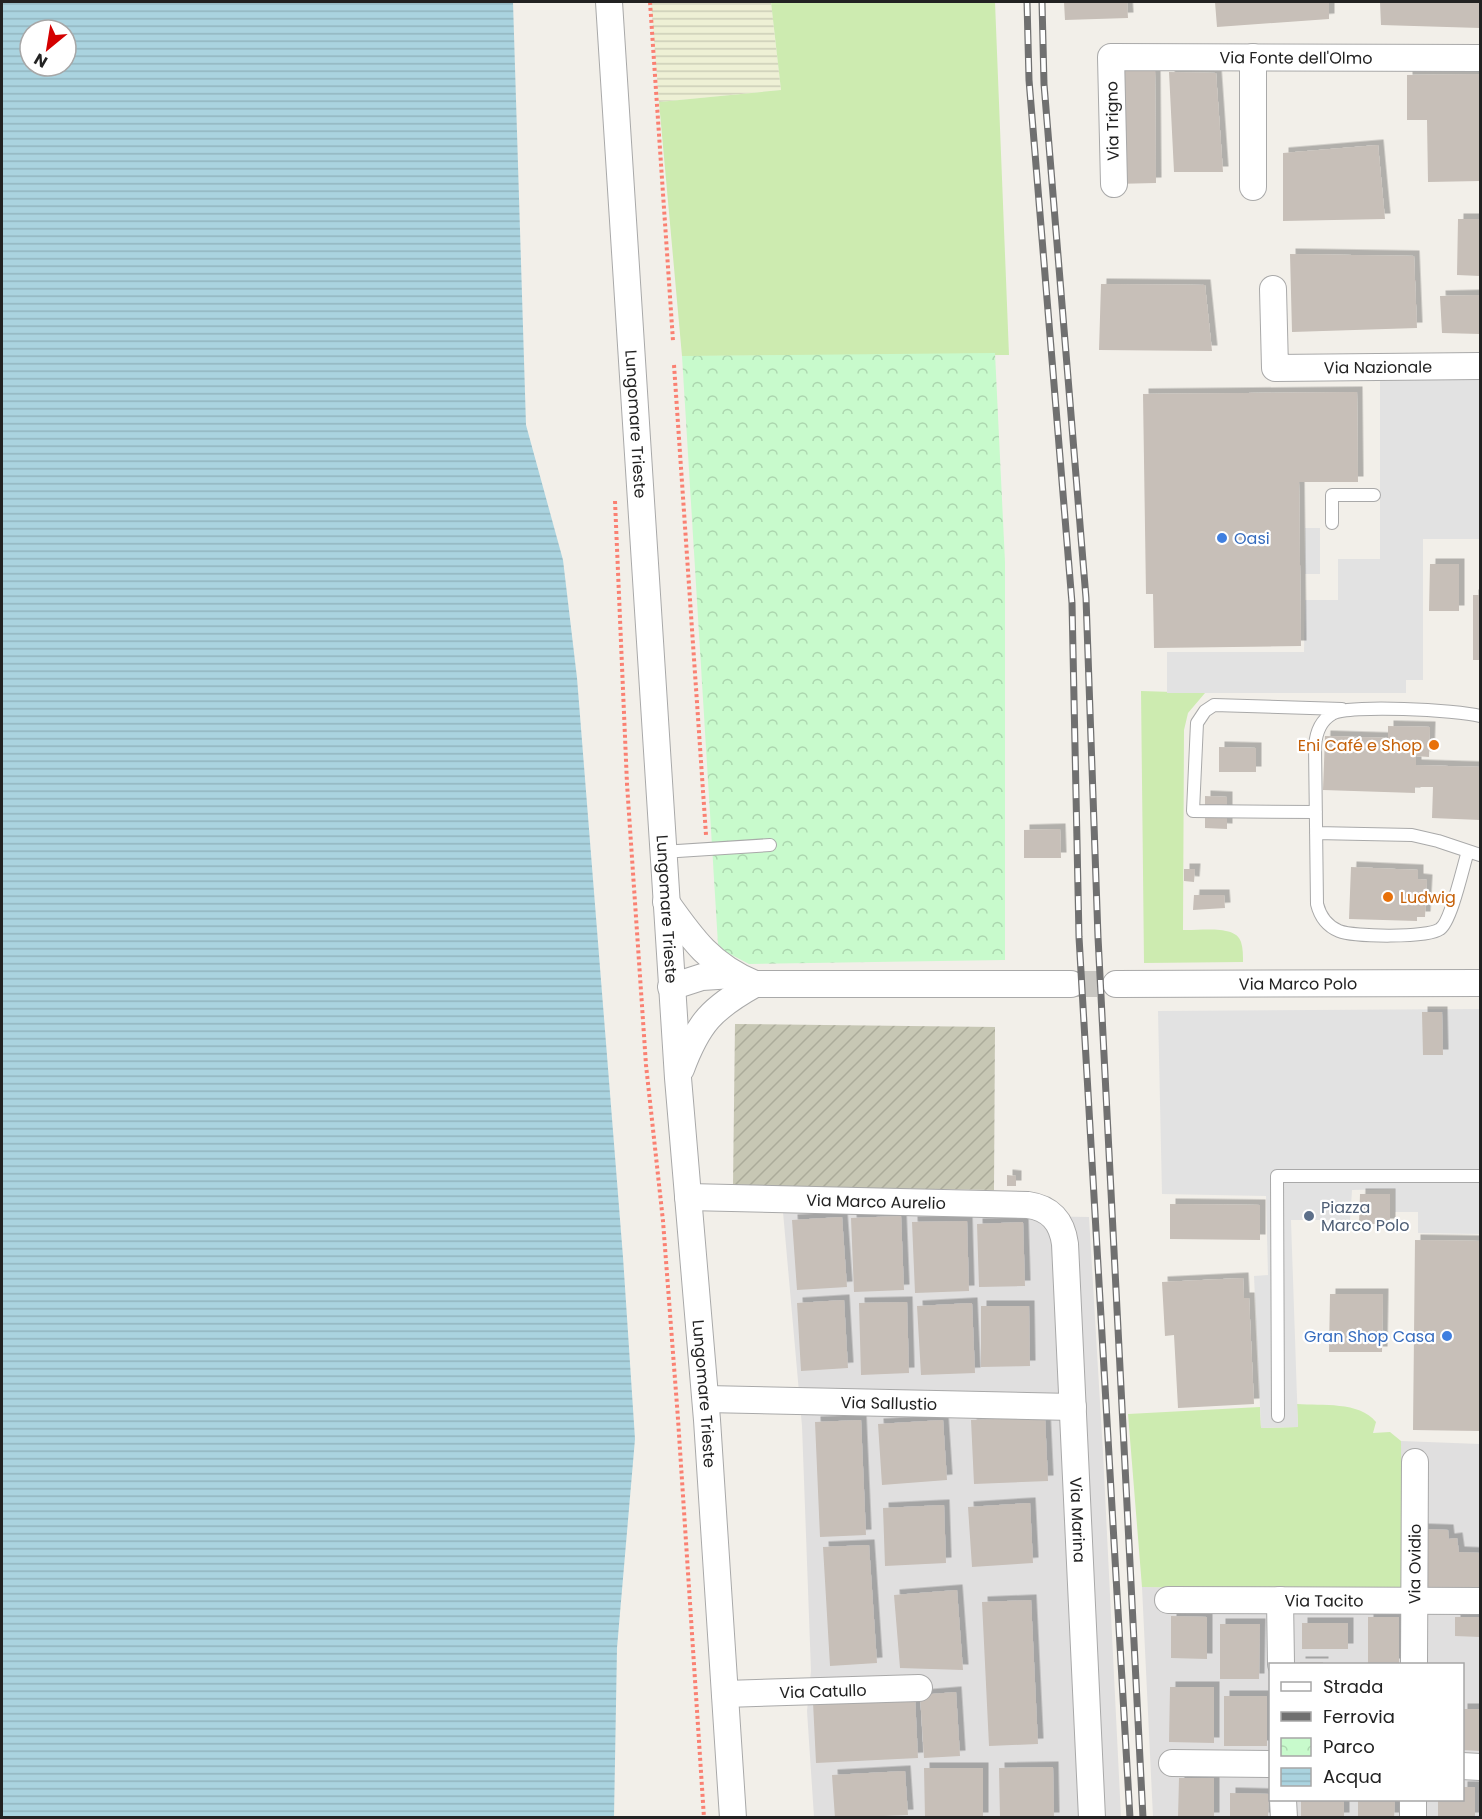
<svg xmlns="http://www.w3.org/2000/svg" width="1482" height="1819" font-family="Poppins,sans-serif">
<style>
.residential{fill:#e0dfdf;fill-rule:evenodd}
.construction{fill:url(#construction-furrows)}
.farmland{fill:url(#farmland-rules)}
.grass{fill:#cdebb0}
.park{fill:url(#park-crowns)}
.parking{fill:#e2e2e2}
.water{fill:url(#water-rules);fill-rule:evenodd}
.building{fill:#c7bfb8;filter:url(#shadow)}
.lines{fill:none;stroke-linecap:round;stroke-linejoin:round}
.minor-tunnel{stroke:#c8c6c1;stroke-width:26;stroke-dasharray:26 13;stroke-linecap:butt}
.service-casing{stroke:#a9a9a9;stroke-width:14}
.minor-casing{stroke:#a9a9a9;stroke-width:28}
.path{stroke:#fa8072;stroke-width:4;stroke-dasharray:3 3;stroke-linecap:butt}
.service{stroke:#fff;stroke-width:12}
.minor{stroke:#fff;stroke-width:26}
.rail-casing{stroke:#707070;stroke-width:7}
.rail{stroke:#fff;stroke-width:4.5;stroke-dasharray:14;stroke-linecap:butt}
.shop-dot{fill:#3f7fe0;stroke:#fff;stroke-width:2}
.food-dot{fill:#e8710a;stroke:#fff;stroke-width:2}
.service-dot{fill:#5c6f8a;stroke:#fff;stroke-width:2}
.labels{text-anchor:middle;stroke-width:4.5;stroke-linejoin:round;paint-order:stroke}
.street-label{font-size:16px;fill:#222;stroke:#fff}
.shop-label{font-size:16px;fill:#366cbe;stroke:#fff;text-anchor:start}
.food-label{font-size:16px;fill:#c56008;stroke:#fff;text-anchor:end}
.service-label{font-size:16px;fill:#4e5e75;stroke:#fff;text-anchor:start}
</style>
<defs>
<pattern id="construction-furrows" width="10" height="10" patternUnits="userSpaceOnUse" patternTransform="scale(1.5)"><rect width="10" height="10" fill="#c7c7b4"/><path d="M-1 1l2-2M0 10L10 0M9 11l2-2" fill="none" stroke="#abab9a"/></pattern>
<pattern id="farmland-rules" width="6" height="5" patternUnits="userSpaceOnUse" patternTransform="scale(1.5)"><rect width="6" height="5" fill="#eef0d5"/><path d="M0 2.5h6" fill="none" stroke="#ccceb7"/></pattern>
<pattern id="park-crowns" width="20" height="18" patternUnits="userSpaceOnUse" patternTransform="scale(1.5)"><rect width="20" height="18" fill="#c8facc"/><path d="M2 6a3 3 0 1 1 6 0M12 15a3 3 0 1 1 6 0" fill="none" stroke="#acd6af"/></pattern>
<pattern id="water-rules" width="6" height="5" patternUnits="userSpaceOnUse" patternTransform="scale(1.5)"><rect width="6" height="5" fill="#aad3df"/><path d="M0 2.5h6" fill="none" stroke="#92b5bf"/></pattern>
<filter id="shadow"><feDropShadow dx="5.5" dy="-5.5" stdDeviation="0" flood-color="#0004"/></filter>
</defs>
<rect width="100%" height="100%" fill="#f2efe9"/>
<path class="residential" d="M783 1212 1089 1217 1103 1453 1121 1817H814L807 1711 811 1671 802 1426Z
M1401 1441 1480 1444V1817H1153L1142 1587 1401 1591ZM1270 1664H1462V1800H1270Z"/>
<path class="construction" d="M735 1024 995 1027 994 1190 733 1186Z"/>
<path class="farmland" d="M651 2H771L781 90 659 102Z"/>
<path class="grass" d="M771 2H995L1009 355 682 356 659 102 781 90Z
M1141 691 1205 693 1188 713 1184 730 1183 930C1198 931 1236 924 1241 942 1243 948 1243 956 1243 962L1144 963Z
M1297 1404C1322 1406 1359 1401 1376 1422L1373 1433 1390 1432 1401 1441 1402 1591 1142 1587 1128 1414 1260 1407 1261 1428 1298 1427Z"/>
<path class="park" d="M995 353 1005 562V960L749 964 726 952 718 944 682 356Z"/>
<path class="parking" d="M1380 378H1480V539H1423V680H1406V693H1167V652H1304L1305 600H1338V559H1380Z
M1305 528H1320V574H1305Z
M1480 1009V1234L1418 1233V1212H1395V1189L1352 1190 1350 1220H1291L1298 1427 1261 1428 1254 1276 1268 1275 1266 1196 1162 1194 1158 1011Z"/>
<path class="water" d="M2 2H513L526 425 563 560 577 678 623 1257 635 1439 617 1648 614 1817H2ZM30 30H66V66H30Z"/>
<path class="building" d="M1064 2H1127L1128 18 1065 20Z
M1215 2H1329V19L1217 27Z
M1380 2H1480V28L1381 25Z
M1111 69 1155 71 1156 183 1114 184Z
M1169 72 1216 73 1223 172H1174Z
M1480 74V181L1428 182 1427 120H1407V75Z
M1378 145 1385 219 1283 221V153Z
M1458 219H1480V276L1457 275Z
M1290 254 1414 256 1417 328 1292 332Z
M1101 284 1205 285 1212 351 1099 350Z
M1480 295V334L1442 333 1440 296Z
M1357 392 1358 482H1299L1301 646 1154 648 1153 594H1146L1143 394Z
M1430 564H1459V611H1429Z
M1473 595H1480V660H1473Z
M1388 726 1430 727 1429 757 1416 756V765L1480 767V820L1432 818 1433 787H1415V793L1323 790 1325 736 1388 738Z
M1219 747 1256 748V772H1219Z
M1205 796 1227 797V829L1205 828Z
M1060 829 1061 858H1024V830Z
M1351 867 1418 870V879L1427 880 1425 917H1417V921L1349 919Z
M1184 869H1195L1194 882 1184 881Z
M1194 895H1224L1225 908 1193 910Z
M1422 1012H1442L1443 1055H1423Z
M1007 1175 1016 1176V1186H1007Z
M1360 1194H1390V1224H1359Z
M1170 1204 1260 1205V1240L1170 1239Z
M901 1216 904 1290 854 1292 851 1218Z
M842 1217 847 1287 797 1290 792 1220Z
M967 1221 969 1291 915 1293 912 1222Z
M1023 1222 1025 1286 979 1287 977 1224Z
M1415 1240 1480 1241V1431L1413 1430Z
M1243 1278 1244 1298H1249L1254 1404 1178 1408 1174 1335 1165 1336 1162 1282Z
M1330 1294H1383L1382 1352H1329Z
M844 1300 848 1368 801 1371 797 1303Z
M907 1302 909 1373 861 1375 859 1303Z
M972 1303 975 1373 921 1375 917 1306Z
M981 1306H1029L1030 1366 981 1367Z
M1045 1417 1048 1481 974 1484 971 1420Z
M861 1420 866 1535 820 1537 815 1422Z
M943 1420 947 1480 882 1485 878 1424Z
M1030 1503 1033 1563 972 1567 968 1507Z
M944 1505 946 1563 885 1566 883 1508Z
M1421 1529 1448 1530 1449 1539 1457 1538 1459 1552 1480 1553V1593L1422 1592Z
M869 1545 877 1663 830 1666 823 1547Z
M957 1590 963 1670 900 1668 894 1595Z
M1031 1600 1038 1744 989 1746 982 1602Z
M1171 1616 1207 1617V1659L1171 1658Z
M1368 1617H1399V1664H1368Z
M1455 1617H1480V1637L1455 1636Z
M1302 1623H1348V1649H1302Z
M1220 1624H1260L1259 1679H1220Z
M1300 1662H1323V1664H1300Z
M1170 1687H1214V1743L1169 1742Z
M956 1692 960 1756 924 1758 920 1695Z
M1224 1696H1267V1746H1224Z
M915 1697 918 1758 816 1763 813 1702Z
M1462 1709H1480V1751L1462 1750Z
M1053 1767 1054 1818H1000L999 1768Z
M924 1768H983V1818H925Z
M905 1771 908 1815 835 1818 832 1775Z
M1179 1778H1214V1818H1178Z
M1462 1787H1475V1818H1438V1800H1462Z
M1230 1793 1269 1794 1268 1818H1230Z
M1301 1800H1344V1818H1301Z
M1358 1800H1395L1394 1818H1358Z"/>
<g class="lines">
<path class="minor-tunnel" d="M1071 984H1116"/>
<g class="service-casing">
<path id="service" d="M1332 523V495H1374
M1316 812 1193 811 1197 723 1205 711 1214 705 1342 709
M1316 833 1412 835 1438 841 1480 855
M1468 851C1463 867 1451 922 1440 929 1428 938 1354 937 1339 931 1327 926 1320 916 1317 904L1315 746C1316 733 1320 721 1332 714 1348 704 1458 710 1480 716
M662 852 770 845
M1278 1416 1277 1176H1480"/>
</g>
<g class="minor-casing">
<g id="minor">
<path id="s1" d="M609 2 678 1078 707 1420 733 1818"/>
<path d="M1253 57V187"/>
<path id="s2" d="M1114 184 1111 57 1480 58"/>
<path id="s3" d="M1273 289 1275 368 1480 366"/>
<path d="M666 902C692 939 711 966 755 984H1071"/>
<path id="s4" d="M1116 984 1480 983"/>
<path d="M671 987 702 977 733 975"/>
<path d="M681 1069C698 1023 712 1008 755 984"/>
<path id="s5" d="M688 1197 1028 1205C1050 1208 1062 1221 1065 1244L1092 1818"/>
<path id="s6" d="M706 1399 1073 1407"/>
<path id="s7" d="M1168 1600 1480 1601"/>
<path d="M1280 1600 1281 1664"/>
<path id="s8" d="M1414 1664 1415 1462"/>
<path id="s9" d="M725 1694 919 1688"/>
<path d="M1172 1763 1270 1764"/>
<path d="M1462 1766 1480 1767"/>
<path d="M1283 1800 1284 1818"/>
<path d="M1413 1818V1800"/>
</g>
</g>
<path class="path" d="M650 2 673 341
M674 365 706 835
M615 501 627 784 646 1065 663 1221 678 1419 704 1818"/>
<use href="#service" class="service"/>
<use href="#minor" class="minor"/>
<g class="rail-casing">
<path id="rail" d="M1027 2 1029 80 1072 603 1079 937 1130 1818
M1042 2 1044 84 1086 598 1098 937 1143 1818"/>
</g>
<use href="#rail" class="rail"/>
</g>
<g class="shop-dot">
<circle cx="1222" cy="538" r="6"/>
<circle cx="1447" cy="1336" r="6"/>
</g>
<g class="food-dot">
<circle cx="1434" cy="745" r="6"/>
<circle cx="1388" cy="897" r="6"/>
</g>
<circle class="service-dot" cx="1309" cy="1216" r="6"/>
<g class="labels">
<g class="street-label">
<text dy="6" stroke="none"><textPath href="#s2" startOffset="312">Via Fonte dell'Olmo</textPath></text>
<text transform="translate(1112 121) rotate(-91)" y="6">Via Trigno</text>
<text dy="6" stroke="none"><textPath href="#s3" startOffset="182">Via Nazionale</textPath></text>
<text dy="6" stroke="none"><textPath href="#s1" startOffset="423">Lungomare Trieste</textPath></text>
<text dy="6" stroke="none"><textPath href="#s1" startOffset="909">Lungomare Trieste</textPath></text>
<text dy="6" stroke="none"><textPath href="#s4" startOffset="182">Via Marco Polo</textPath></text>
<text dy="6" stroke="none"><textPath href="#s5" startOffset="188">Via Marco Aurelio</textPath></text>
<text dy="6" stroke="none"><textPath href="#s1" startOffset="1395">Lungomare Trieste</textPath></text>
<text dy="6" stroke="none"><textPath href="#s6" startOffset="183">Via Sallustio</textPath></text>
<text dy="6" stroke="none"><textPath href="#s5" startOffset="675">Via Marina</textPath></text>
<text dy="6" stroke="none"><textPath href="#s8" startOffset="100">Via Ovidio</textPath></text>
<text dy="6" stroke="none"><textPath href="#s7" startOffset="156">Via Tacito</textPath></text>
<text dy="6" stroke="none"><textPath href="#s9" startOffset="98">Via Catullo</textPath></text>
</g>
<g class="shop-label">
<text x="1234" y="544">Oasi</text>
<text x="1435" y="1342" text-anchor="end">Gran Shop Casa</text>
</g>
<g class="food-label">
<text x="1422" y="751">Eni Café e Shop</text>
<text x="1400" y="903" text-anchor="start">Ludwig</text>
</g>
<g class="service-label">
<text x="1321" y="1213">Piazza<tspan x="1321" dy="18">Marco Polo</tspan></text>
</g>
</g>
<rect width="1482" height="1819" fill="none" stroke="#222222" stroke-width="6"/>
<rect x="1269" y="1663" width="195" height="138" fill="#ffffff" stroke="#a7a7a7" stroke-width="1.5"/>
<rect x="1281" y="1682" width="30" height="9" fill="#ffffff" stroke="#a7a7a7" stroke-width="1.5"/>
<text x="1323" y="1693" font-size="18" fill="#222222">Strada</text>
<rect x="1281" y="1712" width="30" height="9" fill="#707070" stroke="#a7a7a7" stroke-width="1.5"/>
<text x="1323" y="1723" font-size="18" fill="#222222">Ferrovia</text>
<rect x="1281" y="1738" width="30" height="18" fill="url(#park-crowns)" stroke="#a7a7a7" stroke-width="1.5"/>
<text x="1323" y="1753" font-size="18" fill="#222222">Parco</text>
<rect x="1281" y="1768" width="30" height="18" fill="url(#water-rules)" stroke="#a7a7a7" stroke-width="1.5"/>
<text x="1323" y="1783" font-size="18" fill="#222222">Acqua</text>
<g transform="translate(48 48) rotate(210)"><circle r="28" fill="#ffffff" stroke="#a7a7a7" stroke-width="1.5"/>
<path d="M0-4.5L10 22L0 15L-10 22Z" fill="#d40000"/>
<text y="-9" font-size="16" font-weight="bold" text-anchor="middle" fill="#222222">N</text>
</g>
</svg>
